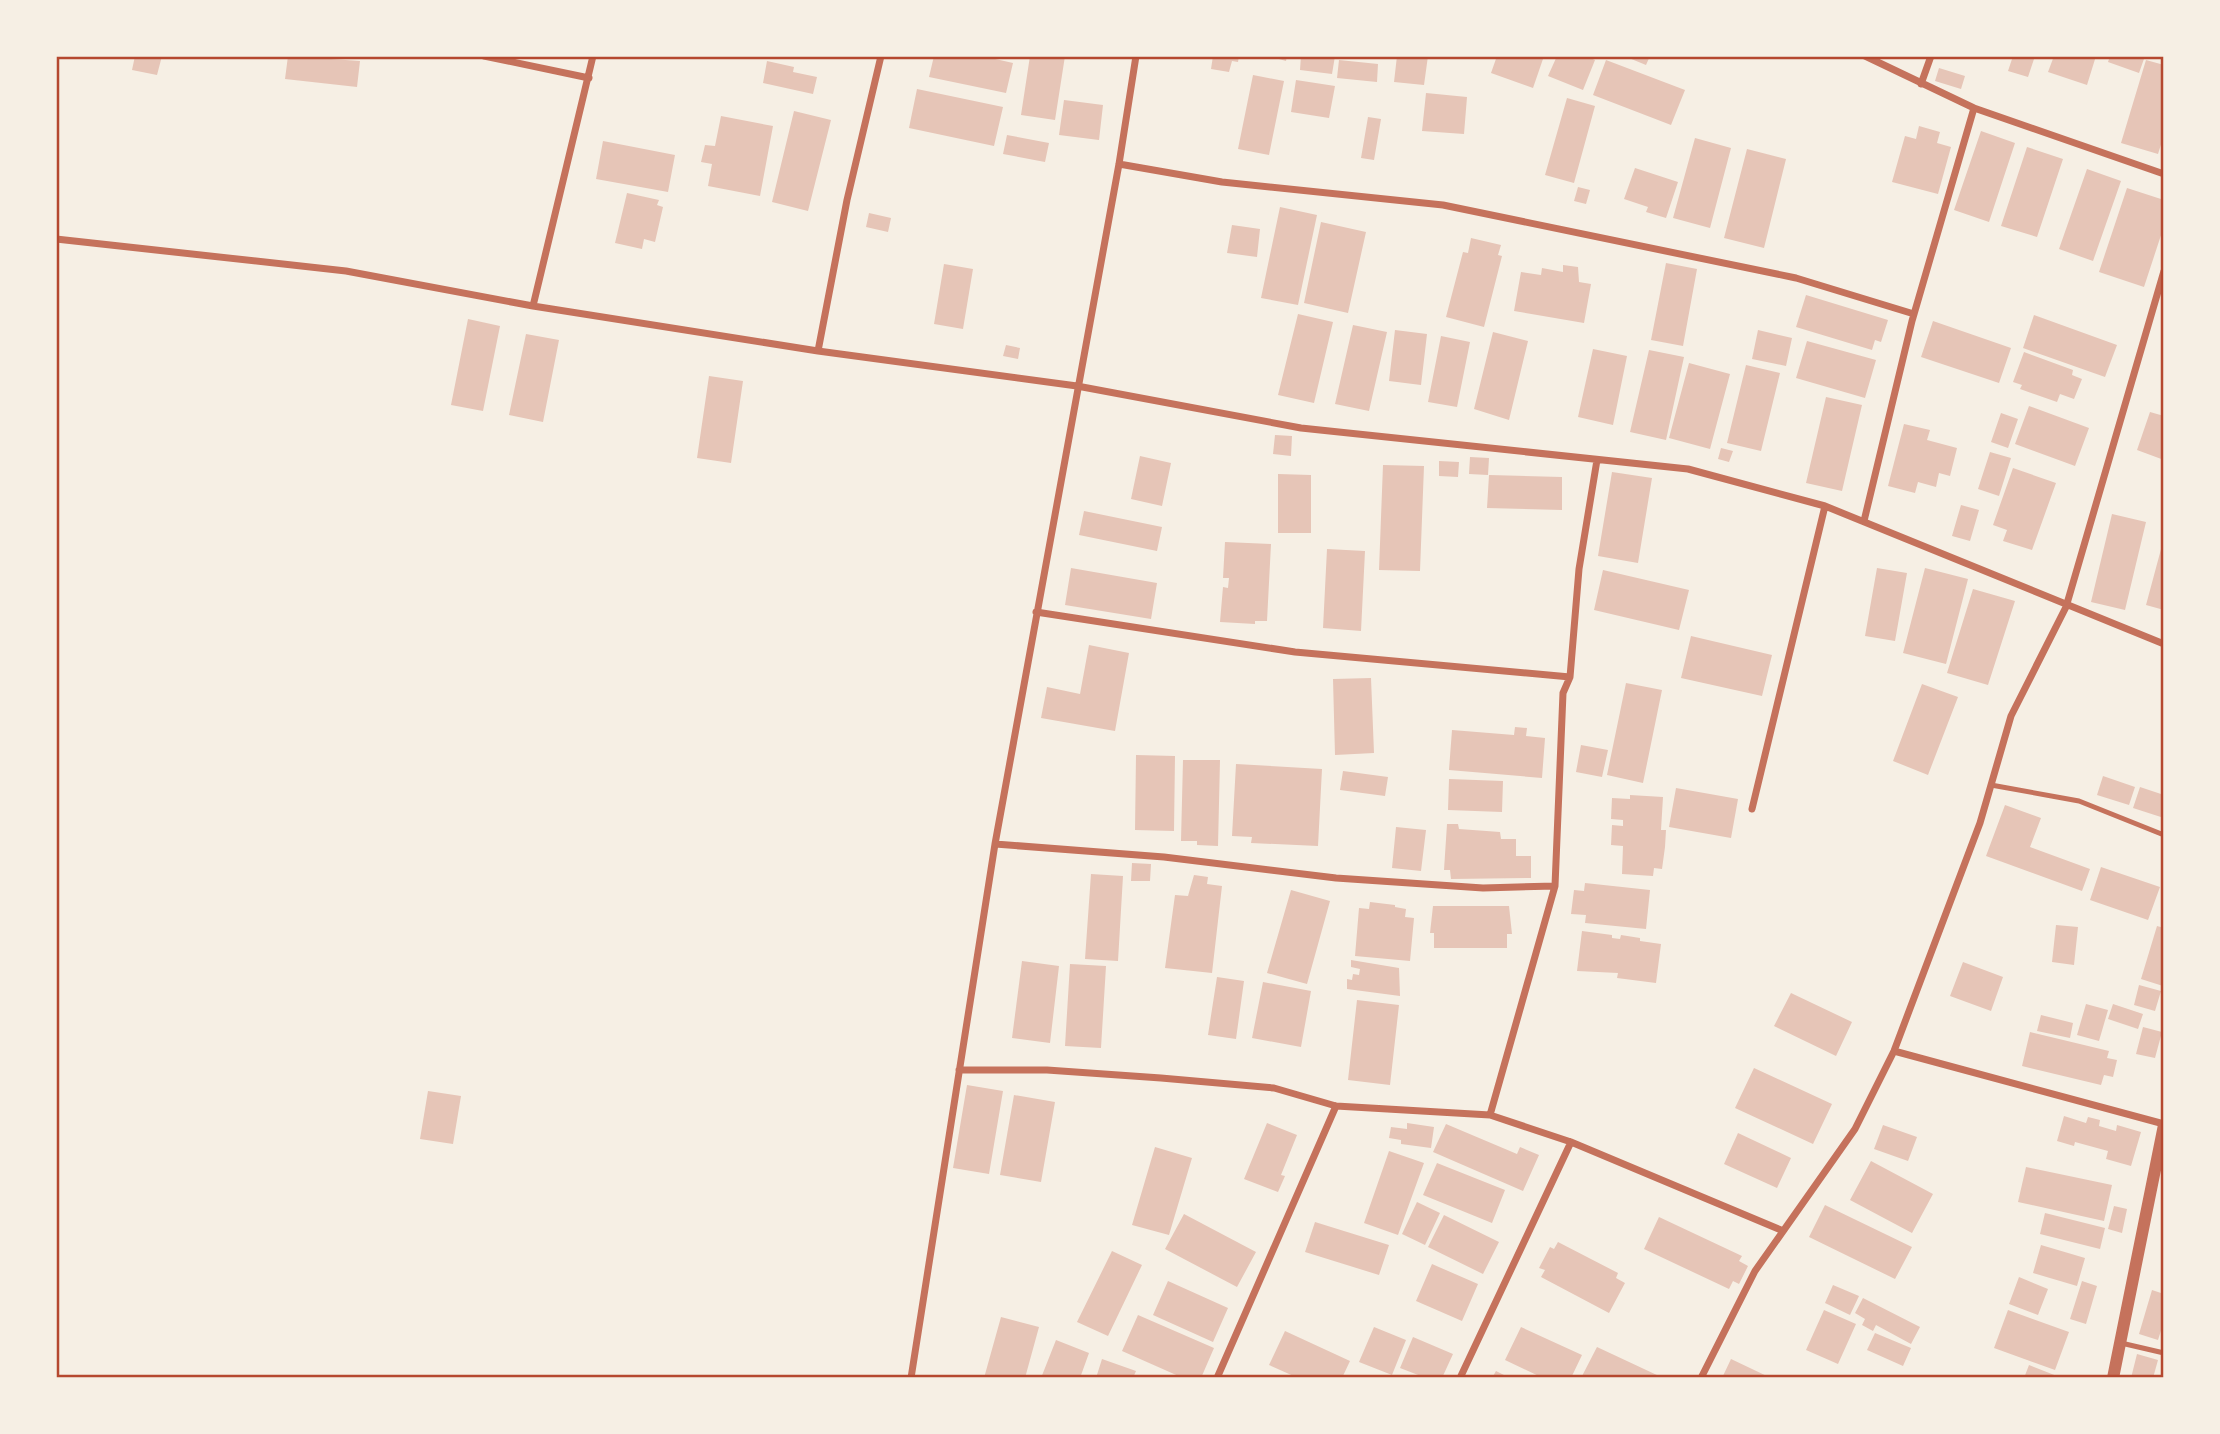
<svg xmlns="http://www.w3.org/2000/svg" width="2220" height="1434" font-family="Ubuntu,sans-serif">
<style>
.building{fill:#e6c5b7}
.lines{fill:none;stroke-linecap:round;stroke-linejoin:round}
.service{stroke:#c5725c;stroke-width:5}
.minor{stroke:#c5725c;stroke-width:7}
.tertiary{stroke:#c5725c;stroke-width:12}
.neatline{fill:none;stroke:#b5482f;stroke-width:2.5}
</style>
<rect width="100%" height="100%" fill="#f6efe4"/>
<path class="building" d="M135 56H162L157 75 132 70Z
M288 56 360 61 357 87 285 79Z
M934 56H982L1013 63 1006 93 929 77Z
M1030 56H1065L1055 120 1021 115Z
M1213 56H1239L1238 62 1232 61 1229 72 1211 69Z
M1268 56H1287L1286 61Z
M1301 56H1335L1332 74 1300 70Z
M1397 56H1428L1424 85 1394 82Z
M1497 56H1544L1533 88 1491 73Z
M1557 56H1586L1595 60 1583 90 1548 76Z
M1624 56H1650L1646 65Z
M2013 56H2035L2028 77 2008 71Z
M2054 56H2096L2087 85 2048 72Z
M2110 56H2145L2139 73 2108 62Z
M1339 60 1378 64 1377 82 1337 78Z
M1606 60 1685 90 1671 125 1593 95Z
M2146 60 2164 65V135L2158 154 2121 143Z
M767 61 794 67 793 72 817 77 813 94 763 83Z
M1939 68 1965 76 1961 89 1935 81Z
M1253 75 1284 81 1269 155 1238 149Z
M1296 80 1335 86 1329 118 1291 112Z
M917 89 1003 107 994 146 909 128Z
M1426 93 1467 97 1464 134 1422 131Z
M1567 98 1595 106 1574 183 1545 175Z
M1064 100 1103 105 1099 140 1059 135Z
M794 111 831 120 808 211 772 202Z
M721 116 773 126 760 196 708 186 712 164 701 162 705 145 715 146Z
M1368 117 1381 119 1374 160 1361 158Z
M1919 126 1940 132 1937 143 1951 147 1938 194 1892 182 1905 136 1916 139Z
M1981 131 2015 143 1989 222 1954 210Z
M1007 135 1049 143 1045 162 1003 154Z
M1695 138 1731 148 1710 228 1673 218Z
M603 141 675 155 668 192 596 179Z
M2027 147 2063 159 2037 237 2001 226Z
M1747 149 1786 159 1764 248 1724 238Z
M1635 168 1678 182 1666 218 1646 212 1648 207 1624 199Z
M2087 169 2121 181 2093 261 2059 249Z
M1578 187 1590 190 1586 204 1574 201Z
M2127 188 2164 200V226L2144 287 2099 272Z
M627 193 659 200 657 205 663 207 655 242 644 239 642 249 615 243Z
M1280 207 1317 215 1298 305 1261 298Z
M869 213 891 218 888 232 866 227Z
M1321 222 1366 232 1348 313 1304 303Z
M1232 225 1260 229 1257 257 1227 253Z
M1471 238 1501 245 1498 255 1502 256 1484 327 1446 317 1463 252 1468 253Z
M1666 263 1697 269 1683 346 1651 340Z
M944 264 973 269 963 329 934 324Z
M1563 265 1578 267 1579 282 1591 284 1584 323 1514 311 1521 272 1541 275 1542 268 1563 272Z
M1806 295 1888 320 1881 342 1875 340 1872 350 1796 327Z
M1298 314 1333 322 1314 403 1278 395Z
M2034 315 2117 345 2105 377 2023 348Z
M468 319 500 326 483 411 451 405Z
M1933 321 2011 348 1999 383 1921 357Z
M1353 325 1387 332 1369 411 1335 404Z
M1395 330 1427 334 1421 385 1389 381Z
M1758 330 1792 338 1786 366 1752 359Z
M1493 332 1528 341 1509 420 1474 409Z
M526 334 559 340 543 422 509 415Z
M1441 336 1470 342 1457 407 1428 402Z
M1807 341 1876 360 1865 398 1796 378Z
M1006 345 1020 348 1018 359 1003 356Z
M1593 349 1627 356 1613 425 1578 417Z
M1649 350 1684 357 1666 440 1630 432Z
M2024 352 2073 370 2072 375 2082 379 2074 399 2060 394 2057 402 2020 389 2022 385 2013 382Z
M1689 363 1730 374 1710 449 1669 438Z
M1746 365 1780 373 1761 451 1727 443Z
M709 376 743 381 731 463 697 458Z
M1826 397 1862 405 1842 491 1806 483Z
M2029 406 2089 428 2075 466 2015 444Z
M2150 412 2164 416V460L2137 450Z
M2001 413 2018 419 2008 448 1991 442Z
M1904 424 1930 430 1927 440 1957 448 1950 476 1939 473 1936 487 1918 482 1915 493 1888 486Z
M1275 435 1292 436 1291 456 1273 454Z
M1721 448 1733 451 1729 462 1718 459Z
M1990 452 2011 458 1999 496 1978 489Z
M1140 456 1171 463 1162 506 1131 499Z
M1470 457 1489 458 1488 475 1469 474Z
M1439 461 1459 462 1458 477 1439 476Z
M1383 465 1424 466 1420 571 1379 570Z
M2013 468 2056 483 2032 550 2003 541 2007 530 1993 525Z
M1612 472 1652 478 1638 563 1598 556Z
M1278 474 1311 475V533H1278Z
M1489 475 1562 477V510L1487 508Z
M1961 505 1979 510 1970 541 1952 536Z
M1084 511 1162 527 1157 551 1079 535Z
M2112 514 2146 522 2125 610 2091 602Z
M2164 538V610L2146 605Z
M1225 542 1271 544 1267 621H1255V624L1220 622 1223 587 1228 588 1229 578H1223Z
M1327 549 1365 551 1361 631 1323 628Z
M1071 568 1157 583 1151 619 1065 605Z
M1877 568 1907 573 1895 641 1865 636Z
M1925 568 1968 579 1946 664 1903 653Z
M1603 570 1689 590 1679 630 1594 610Z
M1973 589 2015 601 1988 685 1947 673Z
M1691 636 1772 655 1762 696 1681 678Z
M1089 645 1129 653 1115 731 1041 718 1047 687 1080 694Z
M1371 678 1374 753 1335 755 1333 679Z
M1626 683 1662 690 1643 783 1607 775Z
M1922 684 1958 697 1928 775 1893 761Z
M1515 727 1527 728 1526 736 1545 738 1542 778 1449 770 1452 730 1514 735Z
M1581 745 1608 750 1602 777 1576 772Z
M1136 755 1175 756 1174 831 1135 830Z
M1183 760H1220L1218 846 1197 845V841H1181Z
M1236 764 1322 769 1318 846 1251 843 1252 837 1232 836Z
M1343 771 1388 777 1385 796 1340 790Z
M2103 776 2135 787 2129 805 2097 795Z
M1449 779 1503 781 1502 812 1448 810Z
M2140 787 2164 795V818L2133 808Z
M1676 788 1738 799 1731 838 1669 827Z
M1630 795 1663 797 1661 830H1666L1665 847 1662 869 1654 868 1653 876 1622 874 1623 846 1611 845 1612 825 1623 826V820L1611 819 1612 798 1630 799Z
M2005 805 2041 818 2030 847 2090 869 2082 891 1986 856Z
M1447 824H1458L1459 829 1500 832 1501 839H1516V856H1531V878L1451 879 1450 870H1444Z
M1396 827 1426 830 1421 871 1392 868Z
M1132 863 1151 864 1150 881H1131Z
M2101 867 2160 887 2148 920 2090 900Z
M1091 874 1123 876 1118 961 1085 959Z
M1194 875 1208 877 1207 884 1222 886 1212 973 1165 968 1175 895 1188 896Z
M1585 883 1650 890 1646 929 1585 923 1586 915 1571 914 1574 890 1584 891Z
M1291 890 1330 901 1307 984 1267 973Z
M1370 902 1395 905V907L1406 909 1405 917 1414 918 1410 961 1355 956 1359 908 1369 909Z
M1433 906H1509L1512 934H1507V948H1434V933H1430Z
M2056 925 2078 927 2074 965 2052 962Z
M2157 926 2164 928 2163 986 2141 979Z
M1582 931 1612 935V938L1620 939 1621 935 1640 938V941L1661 944 1656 983 1617 978 1618 973 1577 971Z
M1351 960 1399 968 1400 996 1347 989V979L1352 980 1353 974 1359 975 1360 969 1351 967Z
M1022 961 1059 966 1050 1043 1012 1038Z
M1963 962 2003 977 1991 1011 1950 996Z
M1070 964 1106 966 1101 1048 1065 1046Z
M1217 977 1244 981 1236 1039 1208 1035Z
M1263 982 1311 991 1301 1047 1252 1038Z
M2139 985 2161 991 2155 1011 2134 1005Z
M1791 993 1852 1022 1836 1056 1774 1026Z
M1357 1000 1399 1005 1390 1085 1348 1080Z
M2086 1004 2108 1010 2099 1041 2077 1035Z
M2113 1004 2143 1014 2138 1029 2108 1019Z
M2041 1015 2073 1023 2070 1038 2037 1031Z
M2143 1027 2162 1032 2155 1058 2136 1054Z
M2030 1032 2109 1051 2107 1058 2117 1060 2113 1077 2104 1075 2101 1085 2022 1066Z
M1754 1068 1832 1104 1813 1144 1735 1108Z
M967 1085 1003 1091 989 1174 953 1168Z
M428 1091 461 1096 453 1144 420 1139Z
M1014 1095 1055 1102 1041 1182 1000 1175Z
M2064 1116 2086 1123 2088 1117 2100 1120 2099 1126 2116 1131 2117 1125 2141 1132 2131 1166 2106 1159 2108 1151 2075 1142 2074 1146 2057 1141Z
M1267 1123 1297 1135 1281 1175 1285 1176 1278 1192 1244 1179Z
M1407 1123 1434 1127 1431 1148 1401 1144V1140L1389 1138 1391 1127 1407 1129Z
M1446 1124 1517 1154 1520 1147 1539 1155 1523 1191 1433 1152Z
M1883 1125 1917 1137 1908 1161 1874 1149Z
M1738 1133 1791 1158 1777 1188 1724 1164Z
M1155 1147 1192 1158 1169 1235 1132 1225Z
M1389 1151 1424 1163 1398 1235 1364 1223Z
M1871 1161 1933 1194 1912 1233 1850 1200Z
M1437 1163 1505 1190 1492 1223 1423 1195Z
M2026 1167 2112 1185 2104 1221 2018 1202Z
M1417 1202 1440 1213 1425 1245 1402 1234Z
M1825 1205 1912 1247 1895 1279 1809 1237Z
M2114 1206 2127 1209 2122 1233 2108 1229Z
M2045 1213 2105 1228 2100 1249 2040 1234Z
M1184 1214 1256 1252 1237 1287 1165 1249Z
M1444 1215 1499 1242 1483 1274 1428 1247Z
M1659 1217 1742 1256 1739 1261 1748 1266 1739 1284 1733 1281 1729 1289 1644 1249Z
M1315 1222 1389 1245 1379 1275 1305 1252Z
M1558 1242 1618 1273 1616 1278 1625 1283 1609 1313 1541 1277 1545 1270 1539 1268 1550 1247 1554 1249Z
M2041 1245 2085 1258 2077 1286 2033 1273Z
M1112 1251 1142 1265 1108 1336 1077 1322Z
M1432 1264 1478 1284 1462 1321 1416 1301Z
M2019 1277 2048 1289 2038 1315 2009 1304Z
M1168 1281 1228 1308 1213 1342 1153 1315Z
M2082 1281 2097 1286 2086 1324 2070 1319Z
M1833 1285 1859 1296 1850 1315 1825 1303Z
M2152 1290 2164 1294V1321L2158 1340 2139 1334Z
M1863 1298 1920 1327 1911 1344 1876 1325 1873 1331 1862 1325 1865 1319 1855 1313Z
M1824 1310 1856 1324 1838 1364 1806 1350Z
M2008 1310 2069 1332 2055 1370 1994 1348Z
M1138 1315 1214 1348 1201 1378H1183L1122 1351Z
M1001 1317 1039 1327 1025 1378H984Z
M1374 1327 1406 1340 1392 1375 1359 1362Z
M1521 1327 1582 1355 1571 1378H1543L1505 1360Z
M1285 1331 1350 1361 1342 1378H1298L1269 1365Z
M1875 1333 1911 1348 1903 1366 1867 1350Z
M1413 1337 1453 1354 1442 1378H1426L1400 1368Z
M1056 1340 1089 1353 1080 1378H1041Z
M1597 1347 1659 1376 1658 1378H1581Z
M2137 1354 2158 1360 2153 1378H2131Z
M1102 1359 1136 1371 1133 1378H1096Z
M1731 1359 1771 1378H1722Z
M2029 1365 2062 1378H2024Z
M1496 1371 1510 1378H1492Z"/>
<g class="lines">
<path class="service" d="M1991 785 2079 801 2164 835
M2121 1343 2164 1353"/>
<path class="minor" d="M484 56 589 78
M1865 56 1974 108 2164 174
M1921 84 1931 56
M1119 164 1222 182 1443 205 1796 278 1914 314
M56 239 346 271 533 306 818 351 1077 386 1301 428 1688 469 1825 506 2164 644
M533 306 593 56
M818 351 847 200 881 56
M1864 521 1912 321 1974 108
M1036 612 1295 652 1570 677
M1752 809 1825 506
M995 844 1164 857 1336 878 1483 888 1555 886
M1894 1051 2164 1124
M959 1070H1047L1161 1078 1274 1088 1336 1106 1490 1115 1571 1142 1781 1230
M1490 1115 1555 886 1563 693 1570 677 1579 569 1597 460
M911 1378 995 844 1119 164 1136 56
M1217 1378 1336 1106
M1460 1378 1571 1142
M1701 1378 1755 1271 1855 1129 1894 1051 1980 823 2011 716 2066 607 2164 271"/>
<path class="tertiary" d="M2113 1378 2164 1125"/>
</g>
<rect width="2220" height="1434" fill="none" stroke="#f6efe4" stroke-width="116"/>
<rect x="58" y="58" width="2104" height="1318" class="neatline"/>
</svg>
